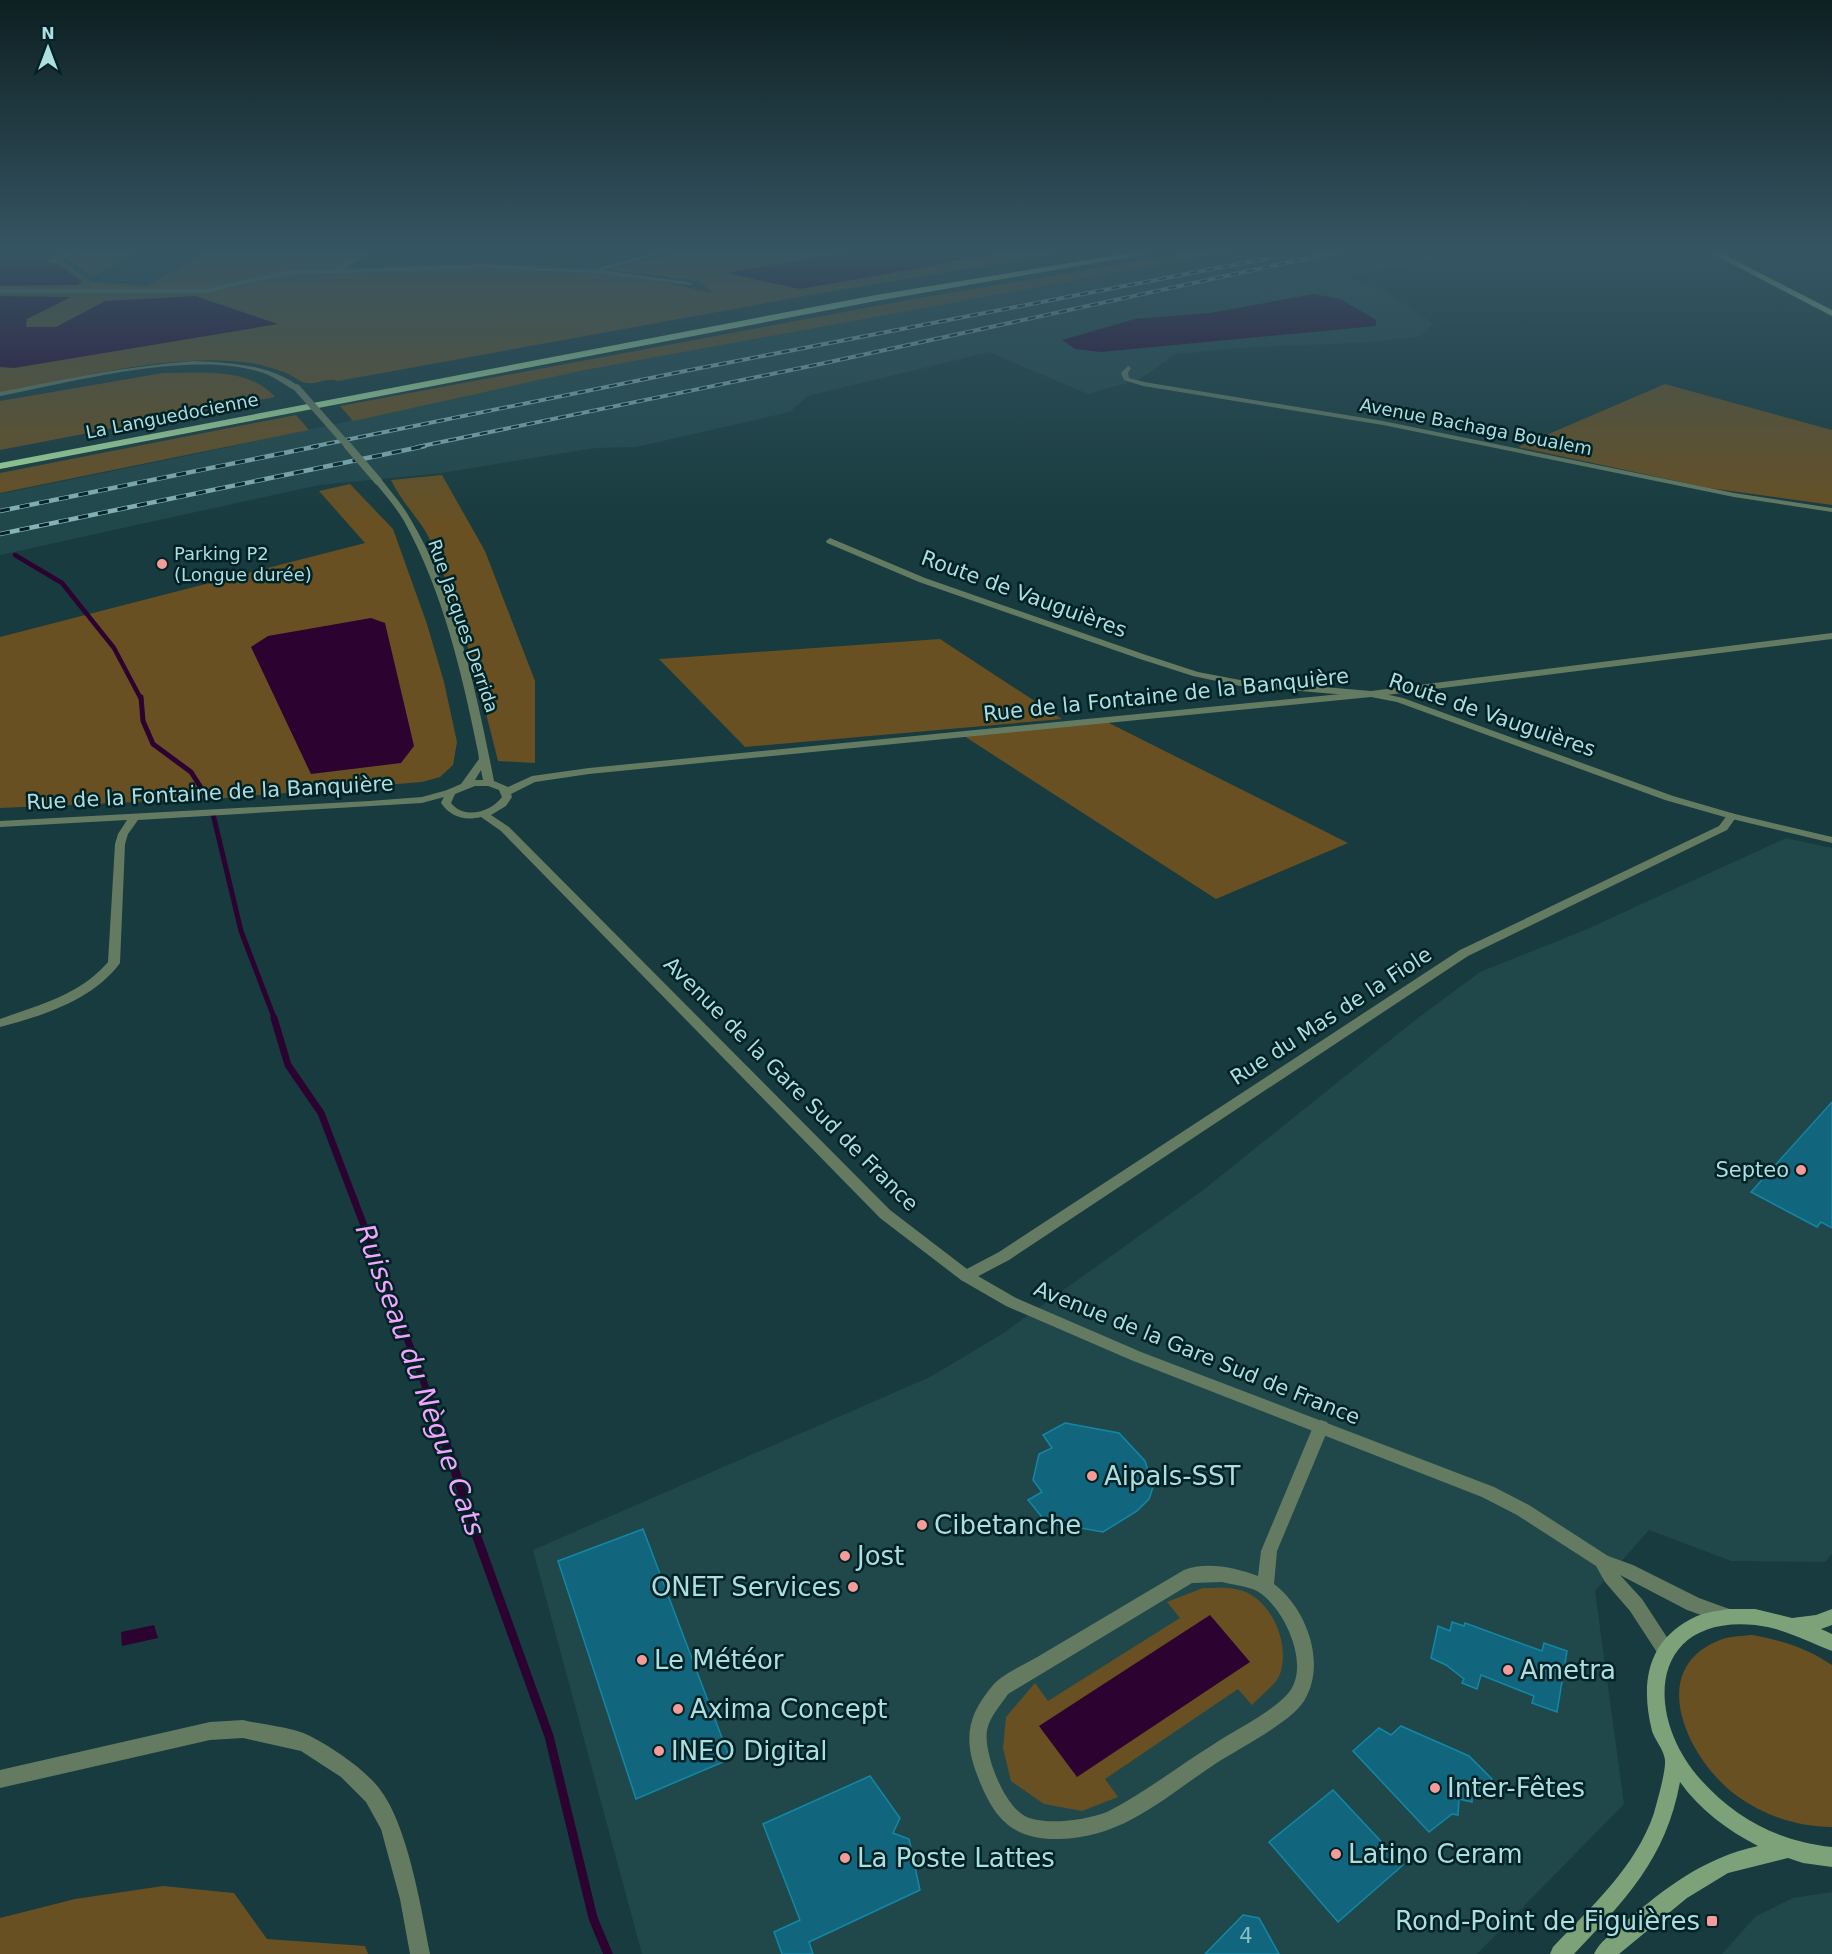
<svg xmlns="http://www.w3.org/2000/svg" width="1832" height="1954" font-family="'DejaVu Sans',sans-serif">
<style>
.built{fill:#20484b}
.green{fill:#685022}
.water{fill:#2b0230}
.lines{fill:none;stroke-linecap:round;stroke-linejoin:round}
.stream-far3{stroke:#2b0230;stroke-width:4.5}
.stream-far2{stroke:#2b0230;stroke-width:5}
.stream-far1{stroke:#2b0230;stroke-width:7}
.stream{stroke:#2b0230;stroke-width:9}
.building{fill:#11667d;stroke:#1387a6;stroke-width:1.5}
.minor{fill:#647b62;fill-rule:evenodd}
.tertiary{fill:#647b62;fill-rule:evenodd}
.secondary{fill:#7da27a;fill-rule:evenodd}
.trunk{fill:#99cd94;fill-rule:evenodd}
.motorway{fill:#a2db9c;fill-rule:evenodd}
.rail-far1-casing{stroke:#85b4b8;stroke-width:4}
.rail-casing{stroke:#85b4b8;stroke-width:4.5}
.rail-far1{stroke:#002225;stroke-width:2;stroke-dasharray:8;stroke-linecap:butt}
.rail{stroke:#002225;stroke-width:3;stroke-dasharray:10;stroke-linecap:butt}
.tertiary-bridge-far1{stroke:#647b62;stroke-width:7}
.tertiary-bridge{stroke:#647b62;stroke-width:8}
.poi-dot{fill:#f59b98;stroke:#002225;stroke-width:2}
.labels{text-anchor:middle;stroke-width:5;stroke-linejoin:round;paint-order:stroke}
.far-street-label{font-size:18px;fill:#acdee2;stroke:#002225}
.far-poi-label{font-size:18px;fill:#acdee2;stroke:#002225;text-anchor:start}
.street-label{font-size:21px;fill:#acdee2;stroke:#002225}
.poi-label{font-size:21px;fill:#acdee2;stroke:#002225;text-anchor:end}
.near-number-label{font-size:21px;fill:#85c0c9}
.near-poi-label{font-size:26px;fill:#acdee2;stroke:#002225;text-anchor:start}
.near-water-label{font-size:27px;font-style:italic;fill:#f4a4ff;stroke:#002225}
</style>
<rect width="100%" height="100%" fill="#173b3e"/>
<path class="built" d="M1241 250H1482L1345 277 1382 289 1434 324 1418 337 1361 343 1252 347 1176 354 1138 380 1088 394 989 352 808 396 790 412 636 447 595 448 441 473 319 485 0 555V494L182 457 580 371Z
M1786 838 1832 848V1554L1825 1562 1731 1561 1649 1530 1595 1591 1624 1804 1477 1954H642L533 1550 930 1377 1002 1334 1202 1191 1414 1021 1480 972 1585 930Z
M1832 1892V1954H1722L1755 1917 1793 1898Z"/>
<path class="green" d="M0 250H81L61 260 91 282 147 286 211 250H375L336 271 280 273 205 289 232 288 284 274 478 268 593 272 640 277 712 293 699 281 609 270 687 250H1080L810 295 338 381C327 377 318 385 307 383 300 383 293 375 286 373 276 369 262 365 251 363 171 352 79 378 0 393Z
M86 250H143L93 276 67 259Z
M1206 250H1241L580 371 353 421 340 406 919 298Z
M163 373C200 373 249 367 275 397L0 450V401Z
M1665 384 1832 430V505L1709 488 1518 447Z
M296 415 309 430 0 493V473Z
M442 475 485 551 535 681V763L498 761C480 687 460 612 431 542 422 521 401 502 391 480Z
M350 484 393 529 427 624 444 682 457 742 453 765 440 777 422 782 224 798 0 808V637L365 543 319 491Z
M940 639 1062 719 745 747 659 659Z
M1107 722 1348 843 1216 899 964 736Z
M1203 1588C1214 1588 1226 1587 1236 1589 1270 1595 1291 1643 1280 1674 1276 1685 1260 1696 1252 1705L1238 1689 1105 1779 1118 1797 1082 1811 1044 1804 1011 1781 1003 1748 1006 1717 1035 1683 1048 1701 1180 1618 1167 1602Z
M1752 1635C1781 1640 1807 1648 1832 1665V1827C1798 1827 1765 1816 1737 1796 1690 1762 1643 1670 1720 1640 1729 1636 1742 1636 1752 1635Z
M163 1886 234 1893 267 1939 365 1946 368 1954H0V1918L75 1899Z"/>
<path class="water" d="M0 250H69L45 262 58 264 83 282 77 285 0 286Z
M860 250H1022L800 289 730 274 735 271Z
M1314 294 1340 299 1376 320V326L1101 352 1075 349 1062 340 1135 319 1210 313Z
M0 296 71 297 27 319 26 327H56L105 301 195 296 278 324 14 368 0 367Z
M371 618 385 623 414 746 401 763 311 774 251 647 268 636Z
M1210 1615 1250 1662 1077 1777 1039 1726Z
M154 1625 158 1638 122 1646 121 1632Z"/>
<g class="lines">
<path class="stream-far3" d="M15 555 62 583 114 648 141 699"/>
<path class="stream-far2" d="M141 697 143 721 153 744 191 772 207 797
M213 814 241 931 275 1020"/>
<path class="stream-far1" d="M274 1018 288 1065 321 1113 442 1430"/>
<path class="stream" d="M441 1429 477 1537 549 1736 593 1918 608 1954"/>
</g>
<path class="building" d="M1832 1102V1228L1821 1222 1817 1227 1751 1192Z
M1065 1423 1119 1433 1145 1461 1151 1479 1153 1487 1149 1499 1137 1511 1103 1532 1046 1522 1028 1500 1042 1492 1033 1480 1039 1454 1052 1448 1043 1435Z
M643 1529 730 1759 636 1799 558 1561Z
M1452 1622 1464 1626 1465 1623 1542 1651 1544 1643 1567 1651 1557 1712 1532 1703 1534 1696 1481 1675 1477 1689 1462 1683 1464 1679 1446 1665 1431 1658 1438 1626 1450 1631Z
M1401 1726 1469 1756 1492 1779 1472 1796V1802L1459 1799 1458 1815 1452 1814 1429 1832 1353 1751 1379 1728 1391 1735Z
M870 1776 900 1818 893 1833 909 1839 920 1890 809 1942 813 1954H782L774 1932 800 1920 763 1824Z
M1333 1790 1403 1865 1338 1922 1269 1842Z
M1243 1915 1259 1918 1279 1954H1205Z"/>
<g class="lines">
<path class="minor" d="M370 250H378L343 269 484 264 598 270 599 268 665 250H675L603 270 693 283 690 285 594 273 484 268 285 275 205 293H0V289H205L285 271 336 269Z
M1128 366 1131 368 1128 373 1129 378 1144 382 1383 421 1734 493 1832 508V512L1734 497 1383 425 1143 386 1124 380 1121 373Z
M830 538 925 578 1146 655 1198 672 1240 680 1371 691 1832 633V639L1371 697 1240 686 1193 676 1140 659 919 582 827 543 826 541Z
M451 789 456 792 455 794 422 803 138 820 128 834 125 844 120 963C93 1000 42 1016 0 1027V1019C39 1005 80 995 108 962L115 844 118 834 127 820 0 827V821L369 801 422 797Z
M1732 813 1737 816 1727 830 1468 956 1009 1260 971 1280 966 1282 961 1280 959 1276 961 1272 999 1252 1460 950 1719 826 1728 814Z
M1321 1420 1327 1422 1329 1427 1277 1551 1274 1584C1307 1609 1327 1664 1304 1701 1290 1723 1238 1749 1215 1764 1165 1797 1123 1838 1059 1839 1009 1840 992 1815 976 1772 963 1736 969 1713 994 1684 1004 1673 1030 1662 1044 1653 1091 1625 1137 1598 1184 1570 1207 1561 1236 1568 1258 1576L1261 1551 1313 1427 1315 1422ZM1222 1582C1233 1585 1247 1586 1257 1591 1284 1607 1310 1663 1290 1691 1274 1712 1233 1731 1211 1746 1176 1768 1144 1793 1107 1812 1085 1820 1052 1825 1029 1818 1005 1810 983 1753 987 1730 990 1716 1001 1705 1008 1694L1192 1583Z
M243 1720C263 1725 292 1727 310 1736 332 1747 364 1769 379 1788 408 1825 421 1908 430 1954H410L400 1899 381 1829 366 1802 341 1777 301 1751 243 1738 210 1740 0 1788V1770L210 1722Z"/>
<path class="tertiary" d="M194 361C231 363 271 364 301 388L294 390C285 385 276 378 266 374 197 348 72 382 0 396V392C65 379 128 366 194 361Z
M375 479H381C391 492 403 505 411 520 457 598 477 694 494 781L508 787 532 776 589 768 1371 691 1403 698 1673 796 1735 814 1832 837V843L1728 818 1665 800 1397 702 1371 697 589 774 535 782 511 794 512 797 506 806 491 815 509 827 890 1210 971 1272 1016 1298 1141 1352 1494 1487 1529 1505 1608 1556 1633 1565 1699 1598 1732 1610 1735 1616 1732 1622 1726 1624 1687 1610 1620 1575 1642 1599 1672 1645 1675 1651 1672 1657 1666 1659 1660 1657 1630 1611 1605 1582 1596 1566 1517 1515 1482 1497 1131 1360 1006 1306 961 1280 880 1218 501 831 481 817C464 821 451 817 441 803L447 790 461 784 479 759 478 752C462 673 443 592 404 521 396 507 384 494 374 481ZM481 770 483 780H475ZM475 786H488L499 790 502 797C491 812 464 820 451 803L455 794Z"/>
<path class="secondary" d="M1728 1609H1755L1792 1618 1816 1615 1832 1609V1625L1821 1629 1832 1634V1651C1806 1641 1783 1628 1755 1625 1648 1615 1644 1717 1701 1780 1737 1820 1779 1841 1832 1847V1867L1803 1863 1788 1858 1728 1873 1687 1898 1619 1954H1594C1599 1942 1613 1933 1623 1924 1665 1888 1703 1858 1758 1846 1727 1830 1700 1810 1680 1782 1666 1859 1625 1900 1574 1954H1550L1553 1947C1591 1907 1636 1867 1654 1813 1657 1802 1666 1771 1665 1760 1664 1750 1655 1740 1652 1731 1640 1682 1647 1639 1697 1616 1707 1612 1718 1611 1728 1609Z"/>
<path class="trunk" d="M1705 250H1715L1832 310V316Z"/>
<path class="motorway" d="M1148 250H1169L876 301 0 469V463L876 295Z"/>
<g class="rail-far1-casing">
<path id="rail-far1" d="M311 447 685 371 1269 258
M417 447 825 363 1346 250"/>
</g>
<g class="rail-casing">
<path id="rail" d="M0 511 318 446
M0 534 425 446"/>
</g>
<use href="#rail-far1" class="rail-far1"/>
<use href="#rail" class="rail"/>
<path class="tertiary-bridge-far1" d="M297 388 349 447"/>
<path class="tertiary-bridge" d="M348 446 378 481"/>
</g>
<linearGradient id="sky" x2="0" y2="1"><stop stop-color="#0d2022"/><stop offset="0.48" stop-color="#365563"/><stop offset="1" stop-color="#365563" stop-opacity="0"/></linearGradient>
<rect width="1832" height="524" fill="url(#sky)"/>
<g class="poi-dot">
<circle cx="162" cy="564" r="6"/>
<circle cx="1801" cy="1170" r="6"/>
<circle cx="1092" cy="1476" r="6"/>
<circle cx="922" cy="1525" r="6"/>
<circle cx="845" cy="1556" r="6"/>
<circle cx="853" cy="1587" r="6"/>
<circle cx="642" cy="1660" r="6"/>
<circle cx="1508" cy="1670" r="6"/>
<circle cx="678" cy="1709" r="6"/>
<circle cx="659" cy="1751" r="6"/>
<circle cx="1435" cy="1788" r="6"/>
<circle cx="1336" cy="1854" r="6"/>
<circle cx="845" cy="1858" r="6"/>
<rect x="1706" y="1915" width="12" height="12" rx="3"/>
</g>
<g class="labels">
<g class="far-street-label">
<text transform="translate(172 416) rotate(-11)" y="6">La Languedocienne</text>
<text transform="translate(1476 427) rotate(11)" y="6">Avenue Bachaga Boualem</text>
<text transform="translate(463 626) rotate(71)" y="6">Rue Jacques Derrida</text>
</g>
<g class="far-poi-label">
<text x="174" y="560">Parking P2<tspan x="174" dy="21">(Longue durée)</tspan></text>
</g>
<g class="street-label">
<text transform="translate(1024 594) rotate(20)" y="7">Route de Vauguières</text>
<text transform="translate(1166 695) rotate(-6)" y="7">Rue de la Fontaine de la Banquière</text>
<text transform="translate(1492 715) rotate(19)" y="7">Route de Vauguières</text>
<text transform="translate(210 793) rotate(-3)" y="7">Rue de la Fontaine de la Banquière</text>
<text transform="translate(1331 1016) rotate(-33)" y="7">Rue du Mas de la Fiole</text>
<text transform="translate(791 1084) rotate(45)" y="7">Avenue de la Gare Sud de France</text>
<text transform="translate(1197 1353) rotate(22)" y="7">Avenue de la Gare Sud de France</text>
</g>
<g class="poi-label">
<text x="1789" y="1177">Septeo</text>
</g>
<g class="near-number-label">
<text x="1246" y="1943">4</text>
</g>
<g class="near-poi-label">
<text x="1104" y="1485">Aipals-SST</text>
<text x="934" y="1534">Cibetanche</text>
<text x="857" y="1565">Jost</text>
<text x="841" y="1596" text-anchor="end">ONET Services</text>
<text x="654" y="1669">Le Météor</text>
<text x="1520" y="1679">Ametra</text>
<text x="690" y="1718">Axima Concept</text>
<text x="671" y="1760">INEO Digital</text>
<text x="1447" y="1797">Inter-Fêtes</text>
<text x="1348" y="1863">Latino Ceram</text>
<text x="857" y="1867">La Poste Lattes</text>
<text x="1700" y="1930" text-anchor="end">Rond-Point de Figuières</text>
</g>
<g class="near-water-label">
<text transform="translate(420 1380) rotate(70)" y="9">Ruisseau du Nègue Cats</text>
</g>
</g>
<g transform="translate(48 48)" stroke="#002225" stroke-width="4.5" paint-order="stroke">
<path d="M0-4.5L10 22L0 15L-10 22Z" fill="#acdee2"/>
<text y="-9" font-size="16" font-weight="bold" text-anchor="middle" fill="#acdee2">N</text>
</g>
</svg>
